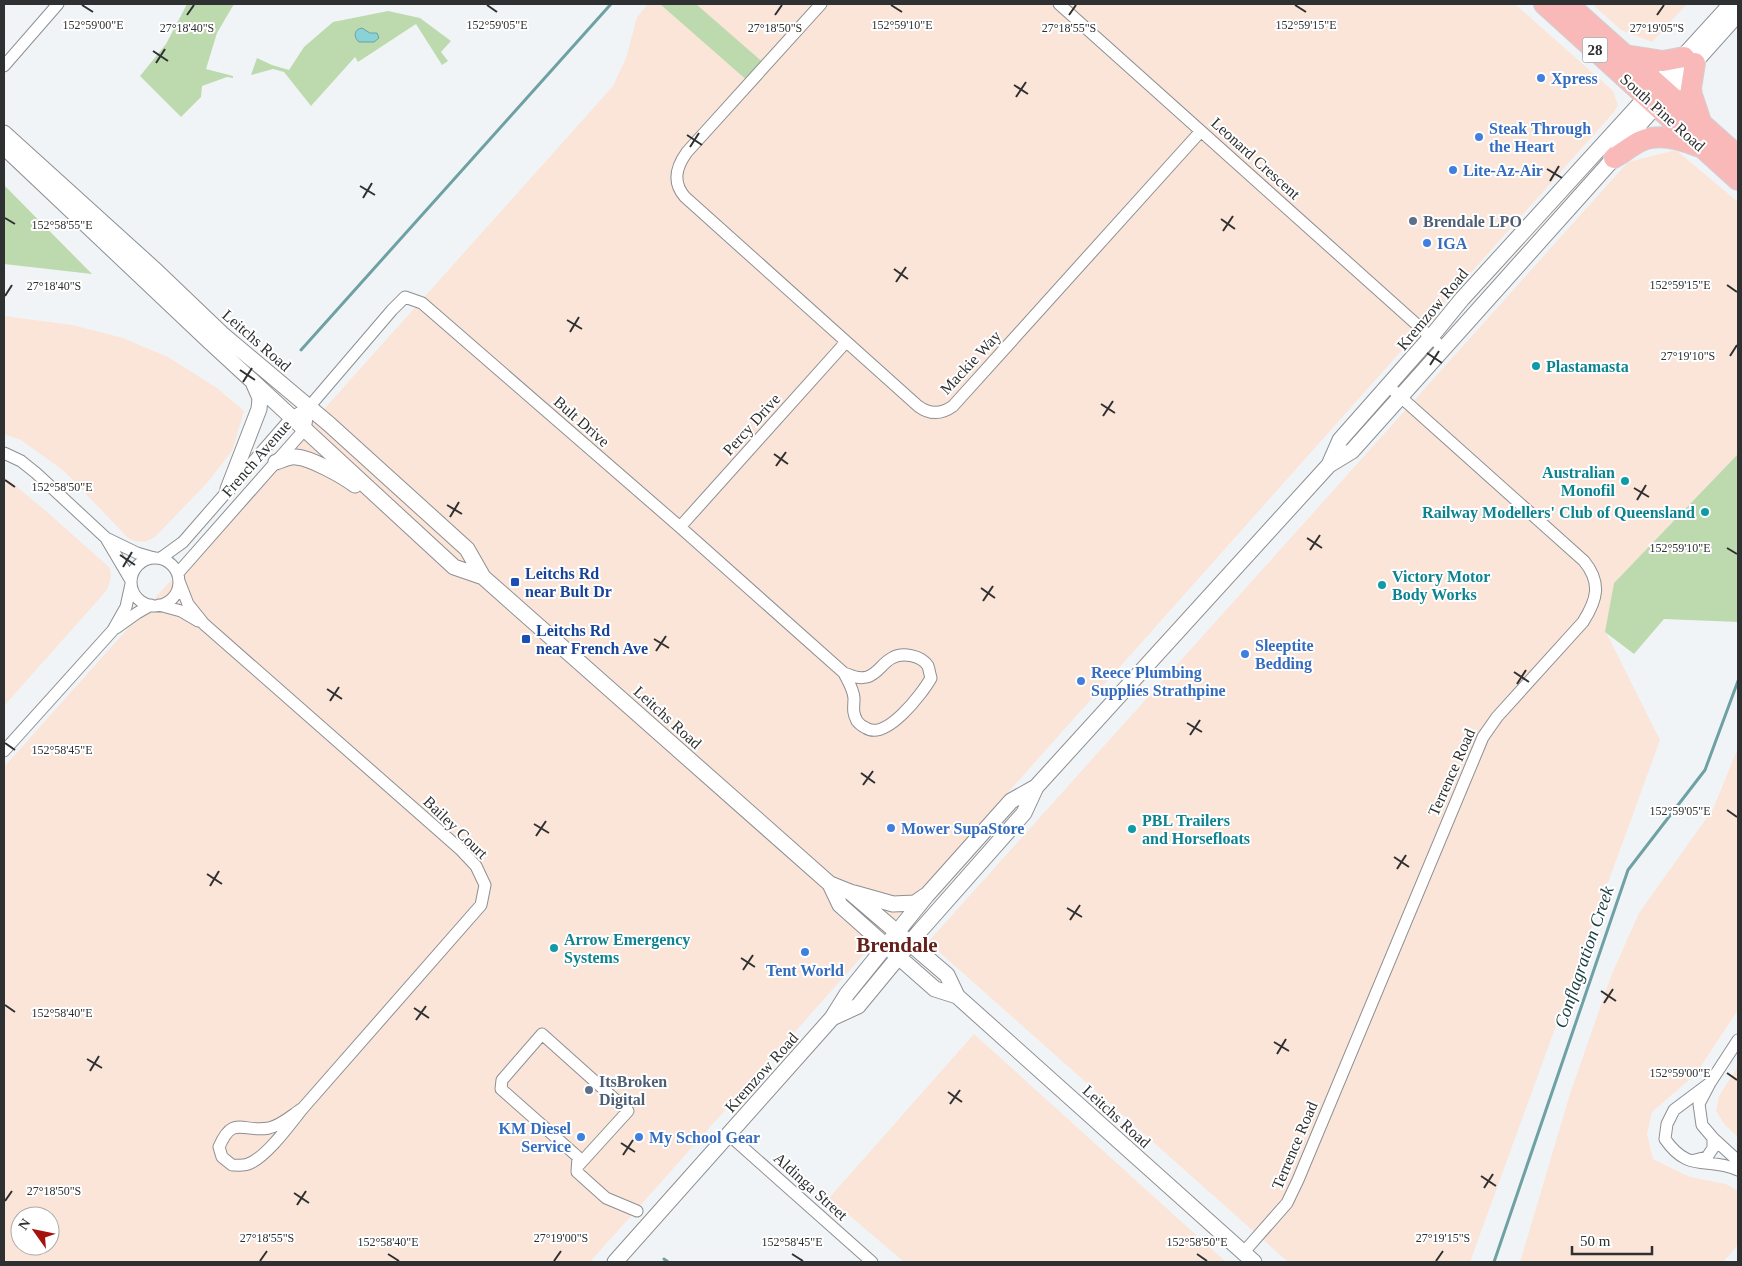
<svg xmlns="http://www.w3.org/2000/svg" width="1742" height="1266" font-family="Georgia,serif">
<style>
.industrial{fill:#fbe5d8;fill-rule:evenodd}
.green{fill:#bddaae}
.water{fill:#89d2d6;stroke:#6ea1a4}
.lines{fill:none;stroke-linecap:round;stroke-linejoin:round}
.stream{stroke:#6ea1a4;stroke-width:3}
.street-casing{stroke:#8d8f92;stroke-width:13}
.secondary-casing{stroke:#8d8f92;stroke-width:17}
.highway-casing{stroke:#d1d1d2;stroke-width:22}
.street{stroke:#fff;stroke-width:11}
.secondary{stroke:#fff;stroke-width:15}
.highway{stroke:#f9b9b9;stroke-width:20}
.ticks{fill:none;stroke:#2f3031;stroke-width:2}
.shop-dot{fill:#3f7fe0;stroke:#fff;stroke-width:2}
.service-dot{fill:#5c6f8a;stroke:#fff;stroke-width:2}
.culture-dot{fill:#0f9aa8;stroke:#fff;stroke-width:2}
.transit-dot{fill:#1a4fb4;stroke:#fff;stroke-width:2}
.labels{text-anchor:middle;stroke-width:4;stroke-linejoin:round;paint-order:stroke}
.shield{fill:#fff;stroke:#6d6e6f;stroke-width:1}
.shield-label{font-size:15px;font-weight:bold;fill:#2f3031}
.shop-label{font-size:16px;font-weight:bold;fill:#366cbe;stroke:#fff;text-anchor:start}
.street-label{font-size:16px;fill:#2f3031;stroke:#fff}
.service-label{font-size:16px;font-weight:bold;fill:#4e5e75;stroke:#fff;text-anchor:start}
.culture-label{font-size:16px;font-weight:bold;fill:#0d838f;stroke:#fff;text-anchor:start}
.transit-label{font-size:16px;font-weight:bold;fill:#164399;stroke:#fff;text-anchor:start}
.water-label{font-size:18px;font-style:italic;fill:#1c4042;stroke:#fff}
.district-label{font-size:21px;font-weight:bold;fill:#642019;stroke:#fff}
.ticks-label{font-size:12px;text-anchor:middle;fill:#2f3031;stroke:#fff;stroke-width:4;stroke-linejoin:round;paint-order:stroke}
</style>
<rect width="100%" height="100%" fill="#f1f4f7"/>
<path class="industrial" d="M648 4H1515L1613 91 1618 105 1614 112 590 1262H4V767L613 86 626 58 637 17ZM20 1216H50V1246H20Z
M1592 4H1687L1652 42 1621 30Z
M1676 150 1738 202V454L1614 583 1606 632 1660 740 1470 1262H1288L928 942 1628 162Z
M4 316 72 325 123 338 168 357 217 388 244 411 232 451 207 483 155 537 145 542 134 541 128 538 65 472 53 463 21 440 4 434Z
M4 476 46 511 110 568 111 578 107 590 4 706Z
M1738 748V1010L1701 1066 1689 1080 1652 1112 1647 1134 1653 1159 1690 1177 1726 1184 1738 1191V1245L1723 1262H1520L1570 1094 1611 976 1639 913 1713 809Z
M974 1034 1226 1262H904L829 1198Z
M1738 1066V1137L1725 1125 1716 1111 1719 1096Z"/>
<path class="green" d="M187 4H234L217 33 206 69 233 76V78L227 77 202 86 201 97 181 117 140 76 166 44Z
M660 4H696L766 65 750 83Z
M388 11 420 18 451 41 441 52 448 61 442 65 416 24 358 62 355 57 311 106 284 72 273 69 251 75 257 58 272 65 289 70 304 47 333 22Z
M4 185 92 274 4 264Z
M1738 454V622L1664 619 1634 654 1605 632 1614 583Z"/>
<path class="water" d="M362 28 370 33H377L379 38 374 42H359C353 37 354 29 362 28Z"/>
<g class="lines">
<path class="stream" d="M301 350 611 4
M664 1259 668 1262
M1494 1262 1628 870 1705 770 1738 681"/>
<g class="street-casing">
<path id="street" d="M821 4 687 152C676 167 672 182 685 197L918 406C930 415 942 414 953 406L1201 131
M1059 4 1443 348
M4 66 58 4
M4 453 21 461 36 473 106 538 137 553 154 558
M680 527 846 342
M107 540 130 579
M161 558 183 542 292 417 309 407 392 310 405 297 422 303 680 527 844 673C848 681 853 688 854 698 854 707 852 712 857 721 859 724 862 726 866 728 886 741 922 694 931 678 930 675 929 669 928 666 921 655 902 652 892 658 882 663 878 674 867 677 858 679 852 676 844 673
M131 582a24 24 0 1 1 48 0a24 24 0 1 1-48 0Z
M178 573 305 429 309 407
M179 581 188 604 204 624 460 849 476 866 485 885 481 905 303 1108C291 1123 266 1158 248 1164 243 1166 237 1165 232 1165L222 1157 219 1147C233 1114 243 1133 269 1128 282 1125 292 1115 303 1108
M159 605 181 611 198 621
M116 628 137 613 151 605
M4 751 113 630 126 607 131 584
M1738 1040 1710 1083 1699 1104 1702 1125 1713 1138 1738 1161
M1710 1083 1674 1110 1667 1124 1665 1139C1689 1174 1707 1156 1738 1170
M729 1135 872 1262
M1695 1160 1707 1157 1713 1148V1138
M578 1166 628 1111 542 1034 502 1080 501 1089 578 1157 577 1172 606 1198 637 1211
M1243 1253 1287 1203 1298 1180 1483 737 1497 717 1583 622C1597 600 1602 583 1584 561L1394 391"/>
</g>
<g class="secondary-casing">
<path id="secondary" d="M4 133 153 268 222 334 329 424 467 549 483 577 830 884 850 892 947 975 957 996 1254 1262
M4 147 209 341 454 567 483 577
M276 462C282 460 290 456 296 457 311 458 343 476 355 485
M1329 465 1352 451 1614 158 1620 146 1738 14
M228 489 259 409 260 398 253 382
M830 884 840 905 886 946 935 989 957 996
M854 893 893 904 915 903 925 896
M832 1018 858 1006 919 932 1024 813 1036 787
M615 1262 832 1018 847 994 927 895 1011 801 1036 787 1329 465 1340 440 1431 337 1462 299 1731 4"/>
</g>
<g class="highway-casing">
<path id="highway" d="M1544 4 1738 180
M1568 4 1738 156
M1625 55 1663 61 1684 57
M1695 63 1691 88 1692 95 1701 122
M1614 158C1623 153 1631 146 1641 141 1658 133 1680 139 1697 146"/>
</g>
<use href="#street" class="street"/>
<use href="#secondary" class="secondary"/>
<use href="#highway" class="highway"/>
</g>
<path class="ticks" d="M82 5 93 12M487 5 497 12M891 5 902 12M1295 5 1306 12M187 15 194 5M775 15 782 5M1069 15 1076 5M1657 15 1664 5M153 51 168 61M156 63 165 49M1014 85 1028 94M1016 97 1026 82M687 135 702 145M690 147 699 133M1547 169 1562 178M1550 181 1559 166M360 186 375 195M363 198 372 183M5 218 15 224M1221 219 1235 229M1223 231 1233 216M894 269 908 279M896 282 906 267M1727 285 1737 292M5 296 12 285M567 320 582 329M570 332 579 317M1427 353 1442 363M1730 356 1737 345M1430 365 1439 351M240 370 255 380M243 382 252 368M1101 404 1115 413M1103 416 1113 401M774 454 788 464M776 466 786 452M5 480 15 487M1634 488 1649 497M1637 500 1646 485M447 505 462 514M450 517 459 502M1307 538 1322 548M1727 548 1737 554M1310 550 1320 535M120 555 135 565M123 567 132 552M981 588 995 598M983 601 993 586M654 639 669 648M656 651 666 636M1514 672 1529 682M1517 684 1526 670M327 689 342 699M330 701 339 687M1187 723 1202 732M1190 735 1200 720M5 743 15 750M861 773 875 783M863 785 873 771M1727 810 1737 817M534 824 549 833M536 836 546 821M1394 857 1409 867M1397 869 1406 855M207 874 222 884M210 886 219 871M1067 908 1082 917M1070 920 1080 905M741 958 755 967M743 970 753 955M1601 991 1616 1001M1604 1003 1613 989M5 1005 15 1012M414 1008 429 1018M416 1020 426 1006M1274 1042 1289 1051M1277 1054 1286 1039M87 1059 102 1068M90 1071 99 1056M1727 1073 1737 1080M948 1092 962 1102M950 1104 960 1090M621 1143 635 1152M623 1155 633 1140M1481 1176 1496 1186M1484 1188 1493 1174M294 1193 309 1203M5 1201 12 1191M297 1205 306 1191M388 1254 399 1261M792 1254 803 1261M1197 1254 1207 1261M260 1261 267 1251M554 1261 561 1251M1436 1261 1443 1251"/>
<g class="shop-dot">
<circle cx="1541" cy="78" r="5"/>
<circle cx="1479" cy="137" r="5"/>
<circle cx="1453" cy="170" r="5"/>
<circle cx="1427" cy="243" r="5"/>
<circle cx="1245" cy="654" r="5"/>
<circle cx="1081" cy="681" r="5"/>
<circle cx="891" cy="828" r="5"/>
<circle cx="805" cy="952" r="5"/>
<circle cx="581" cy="1137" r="5"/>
<circle cx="639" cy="1137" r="5"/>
</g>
<g class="service-dot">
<circle cx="1413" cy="221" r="5"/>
<circle cx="589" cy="1090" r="5"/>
</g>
<g class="culture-dot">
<circle cx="1536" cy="366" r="5"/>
<circle cx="1625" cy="481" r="5"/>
<circle cx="1705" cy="512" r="5"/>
<circle cx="1382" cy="585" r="5"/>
<circle cx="1132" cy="829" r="5"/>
<circle cx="554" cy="948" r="5"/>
</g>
<g class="transit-dot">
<rect x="510" y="577" width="10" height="10" rx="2.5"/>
<rect x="521" y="634" width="10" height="10" rx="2.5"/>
</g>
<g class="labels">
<rect class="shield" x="1582.5" y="37.5" width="25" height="25" rx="4"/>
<g class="shield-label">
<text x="1595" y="55">28</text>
</g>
<g class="shop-label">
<text x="1551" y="84">Xpress</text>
<text x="1489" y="134">Steak Through<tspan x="1489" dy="18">the Heart</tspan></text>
<text x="1463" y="176">Lite-Az-Air</text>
<text x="1437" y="249">IGA</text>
<text x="1255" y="651">Sleeptite<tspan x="1255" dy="18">Bedding</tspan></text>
<text x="1091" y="678">Reece Plumbing<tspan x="1091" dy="18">Supplies Strathpine</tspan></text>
<text x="901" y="834">Mower SupaStore</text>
<text x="805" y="976" text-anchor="middle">Tent World</text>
<text x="571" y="1134" text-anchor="end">KM Diesel<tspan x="571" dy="18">Service</tspan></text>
<text x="649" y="1143">My School Gear</text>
</g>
<g class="street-label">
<text transform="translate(1663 112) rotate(42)" y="6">South Pine Road</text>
<text transform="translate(1256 158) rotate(42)" y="6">Leonard Crescent</text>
<text transform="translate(1432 309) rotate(-50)" y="6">Kremzow Road</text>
<text transform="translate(257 340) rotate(41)" y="6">Leitchs Road</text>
<text transform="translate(970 362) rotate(-47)" y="6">Mackie Way</text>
<text transform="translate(582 421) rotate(41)" y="6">Bult Drive</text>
<text transform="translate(751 424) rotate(-48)" y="6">Percy Drive</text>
<text transform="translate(256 458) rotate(-49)" y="6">French Avenue</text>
<text transform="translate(668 717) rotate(42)" y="6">Leitchs Road</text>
<text transform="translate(1451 772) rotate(-66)" y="6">Terrence Road</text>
<text transform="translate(456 827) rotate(44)" y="6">Bailey Court</text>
<text transform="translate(761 1072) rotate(-48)" y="6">Kremzow Road</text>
<text transform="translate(1117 1116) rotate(42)" y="6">Leitchs Road</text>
<text transform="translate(1294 1145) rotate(-67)" y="6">Terrence Road</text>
<text transform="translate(811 1186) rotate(42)" y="6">Aldinga Street</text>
</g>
<g class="service-label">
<text x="1423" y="227">Brendale LPO</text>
<text x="599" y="1087">ItsBroken<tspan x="599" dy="18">Digital</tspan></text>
</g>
<g class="culture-label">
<text x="1546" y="372">Plastamasta</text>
<text x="1615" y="478" text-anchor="end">Australian<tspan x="1615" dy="18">Monofil</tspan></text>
<text x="1695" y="518" text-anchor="end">Railway Modellers' Club of Queensland</text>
<text x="1392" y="582">Victory Motor<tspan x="1392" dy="18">Body Works</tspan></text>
<text x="1142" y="826">PBL Trailers<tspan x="1142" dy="18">and Horsefloats</tspan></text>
<text x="564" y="945">Arrow Emergency<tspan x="564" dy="18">Systems</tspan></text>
</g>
<g class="transit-label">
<text x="525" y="579">Leitchs Rd<tspan x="525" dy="18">near Bult Dr</tspan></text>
<text x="536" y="636">Leitchs Rd<tspan x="536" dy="18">near French Ave</tspan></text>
</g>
<g class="water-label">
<text transform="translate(1584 957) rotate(-71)" y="6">Conflagration Creek</text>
</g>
<g class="district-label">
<text x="897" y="952">Brendale</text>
</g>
</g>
<g class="ticks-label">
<text x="93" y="29">152°59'00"E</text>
<text x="497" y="29">152°59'05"E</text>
<text x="902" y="29">152°59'10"E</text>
<text x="1306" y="29">152°59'15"E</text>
<text x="187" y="32">27°18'40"S</text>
<text x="775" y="32">27°18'50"S</text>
<text x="1069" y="32">27°18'55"S</text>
<text x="1657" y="32">27°19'05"S</text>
<text x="62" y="229">152°58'55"E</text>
<text x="1680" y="289">152°59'15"E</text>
<text x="54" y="290">27°18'40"S</text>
<text x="1688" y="360">27°19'10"S</text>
<text x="62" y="491">152°58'50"E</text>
<text x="1680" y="552">152°59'10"E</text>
<text x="62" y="754">152°58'45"E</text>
<text x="1680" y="815">152°59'05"E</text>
<text x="62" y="1017">152°58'40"E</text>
<text x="1680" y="1077">152°59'00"E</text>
<text x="54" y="1195">27°18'50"S</text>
<text x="267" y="1242">27°18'55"S</text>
<text x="561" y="1242">27°19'00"S</text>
<text x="1443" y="1242">27°19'15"S</text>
<text x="388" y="1246">152°58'40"E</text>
<text x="792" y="1246">152°58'45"E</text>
<text x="1197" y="1246">152°58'50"E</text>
</g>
<rect width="1742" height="1266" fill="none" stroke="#2f3031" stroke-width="10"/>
<g transform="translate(35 1231) rotate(303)"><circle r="24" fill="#ffffff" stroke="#acacad"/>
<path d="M0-4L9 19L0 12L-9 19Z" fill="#a6110e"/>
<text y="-8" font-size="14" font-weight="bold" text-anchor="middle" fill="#2f3031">N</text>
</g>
<path d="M1572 1246v8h80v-8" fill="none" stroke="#2f3031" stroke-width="2.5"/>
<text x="1580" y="1246" font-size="15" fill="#2f3031" stroke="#ffffff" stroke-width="4" paint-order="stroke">50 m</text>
</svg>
